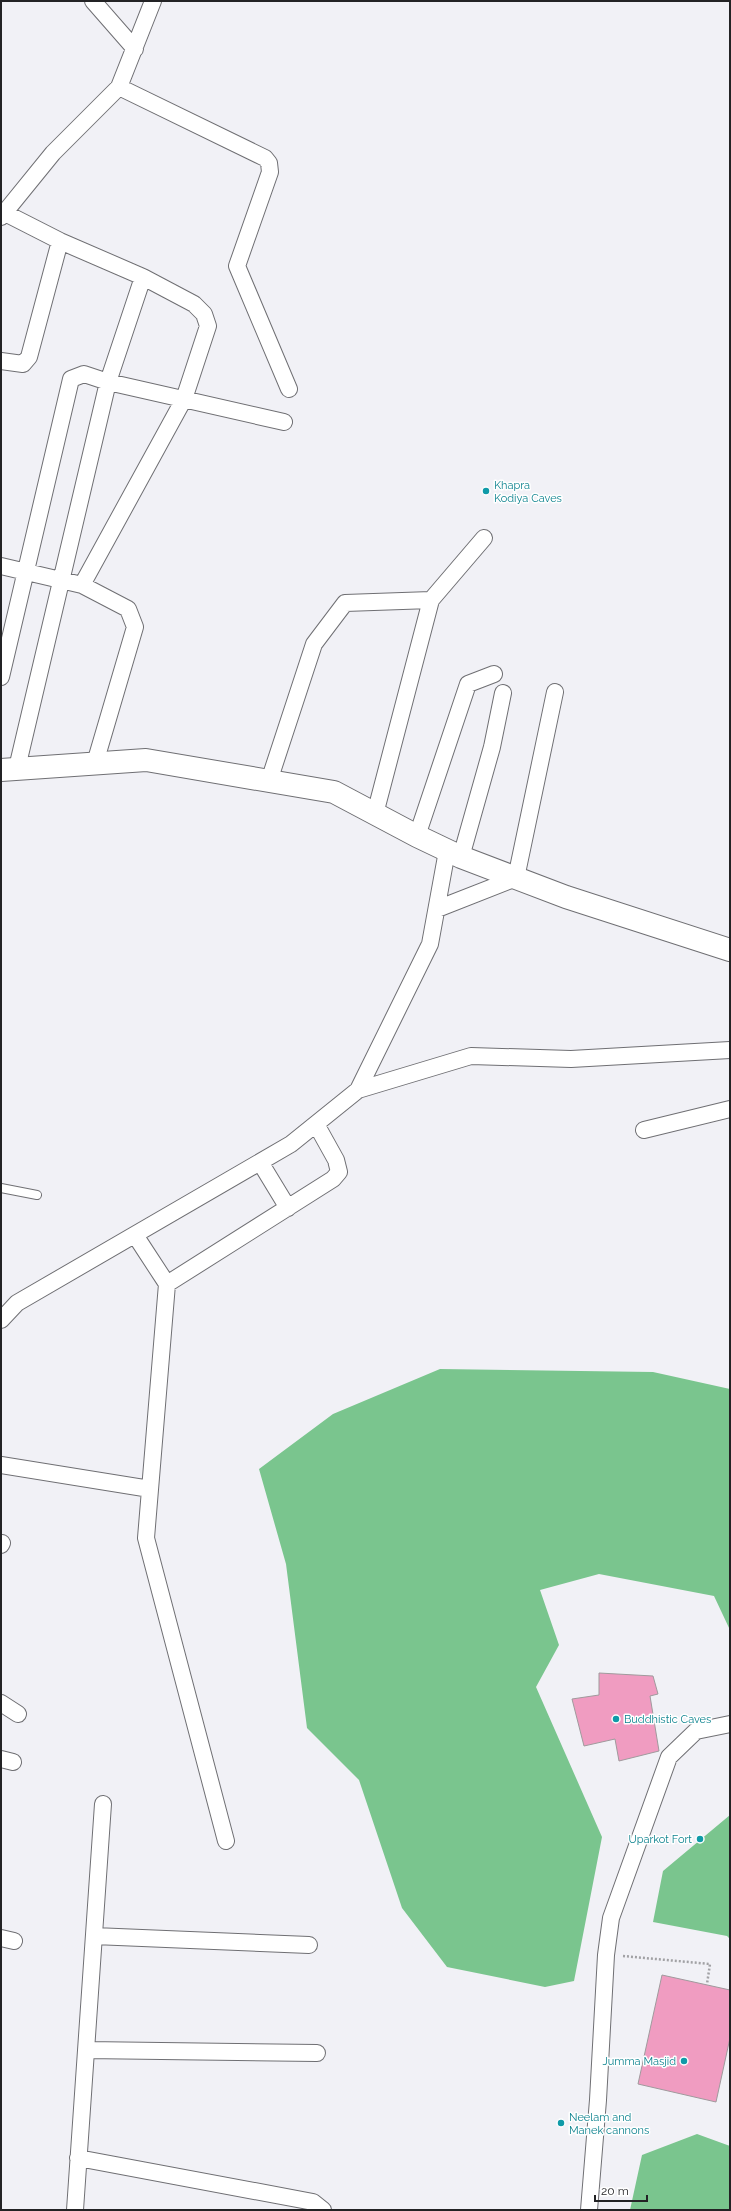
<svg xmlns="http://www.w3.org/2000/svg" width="731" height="2211" font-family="Raleway,sans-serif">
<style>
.forest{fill:#7ac58e}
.building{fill:#f09cc1;stroke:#a09a9d}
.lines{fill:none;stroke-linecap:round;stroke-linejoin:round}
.lane-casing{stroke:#6f6f73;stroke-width:10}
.street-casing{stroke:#6f6f73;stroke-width:18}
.secondary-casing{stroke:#6f6f73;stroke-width:24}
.path{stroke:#a1a1a4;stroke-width:2.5;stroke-dasharray:2 2;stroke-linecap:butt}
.lane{stroke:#fff;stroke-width:8}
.street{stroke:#fff;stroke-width:16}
.secondary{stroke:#fff;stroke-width:22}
.culture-dot{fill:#0f9aa8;stroke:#fff;stroke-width:1.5}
.labels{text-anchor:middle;stroke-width:3;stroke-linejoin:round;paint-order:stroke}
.culture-label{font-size:11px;fill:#0d838f;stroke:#fff;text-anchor:start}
</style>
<rect width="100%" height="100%" fill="#f1f1f6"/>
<path class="forest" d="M440 1369 653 1372 730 1389V1630L714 1596 599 1574 540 1590 559 1645 536 1687 602 1837 574 1981 545 1987 447 1967 402 1908 359 1780 307 1728 286 1564 259 1469 333 1414Z
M730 1815V1939L727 1936 653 1922 663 1871Z
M697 2134 730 2146V2210H630L642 2155Z"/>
<path class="building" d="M599 1673 653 1676 658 1694 650 1696 659 1751 619 1761 615 1739 584 1746 572 1699 599 1695Z
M662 1975 730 1990V2038L716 2102 638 2084Z"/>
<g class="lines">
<g class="lane-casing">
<path id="lane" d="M1 1188 37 1195"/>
</g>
<g class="street-casing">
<path id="street" d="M93 1 135 49
M119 87 265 158 269 163 270 172 237 266 289 389
M1 211 60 241 143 277 194 304 204 314 208 326 184 399 82 585
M1 217 53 153 119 87 153 1
M1 361 23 364 29 357 60 241
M1 566 82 585 128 609 135 627 95 763
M1 677 71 379 84 374 108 382 284 422
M17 768 108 382 143 277
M269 781 314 644 345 603 431 600 484 538
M375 814 431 600
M417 836 468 684 494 674
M461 857 492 747 503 693
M437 909 516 878 555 692
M358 1090 471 1056 571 1059 730 1050
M644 1130 730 1109
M260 1162 288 1208
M135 1235 167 1284 146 1538 226 1841
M167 1284 333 1179 339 1172 336 1160 316 1124
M1 1320 17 1303 291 1144 358 1090 430 944 447 851
M1 1465 150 1489
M1 1545 2 1543
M1 1703 18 1714
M1 1759 13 1762
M94 1936 309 1945
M1 1938 14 1941
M86 2050 317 2053
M78 2158 313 2202 323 2210
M75 2210 103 1804
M589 2210 598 2100 606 1955 611 1918 669 1757 696 1731 730 1724"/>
</g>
<g class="secondary-casing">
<path id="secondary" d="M1 770 146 760 334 792 417 836 461 857 566 897 730 950"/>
</g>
<path class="path" d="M623 1956 710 1964 707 1984"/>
<use href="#lane" class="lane"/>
<use href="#street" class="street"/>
<use href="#secondary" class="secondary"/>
</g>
<g class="culture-dot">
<circle cx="486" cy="491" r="4"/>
<circle cx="616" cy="1719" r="4"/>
<circle cx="700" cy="1839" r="4"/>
<circle cx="684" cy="2061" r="4"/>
<circle cx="561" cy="2123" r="4"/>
</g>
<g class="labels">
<g class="culture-label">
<text x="494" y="489">Khapra<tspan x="494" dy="13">Kodiya Caves</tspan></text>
<text x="624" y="1723">Buddhistic Caves</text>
<text x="692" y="1843" text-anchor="end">Uparkot Fort</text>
<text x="676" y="2065" text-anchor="end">Jumma Masjid</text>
<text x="569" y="2121">Neelam and<tspan x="569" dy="13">Manek cannons</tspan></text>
</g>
</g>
<rect width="731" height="2211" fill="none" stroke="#232325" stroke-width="4"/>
<path d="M595 2195v6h52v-6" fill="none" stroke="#232325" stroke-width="2"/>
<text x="601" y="2195" font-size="12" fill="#232325" stroke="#ffffff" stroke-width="3" paint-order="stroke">20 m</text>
</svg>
